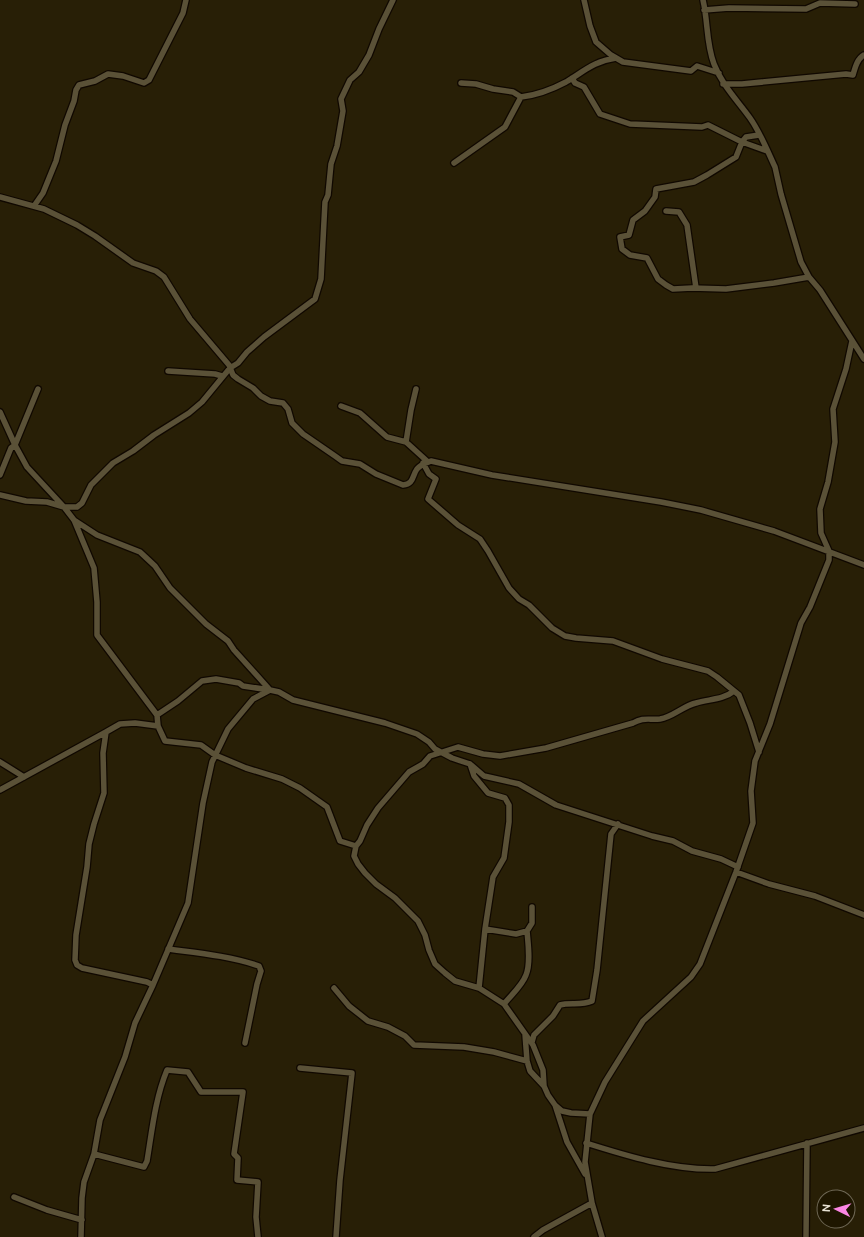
<svg xmlns="http://www.w3.org/2000/svg" width="864" height="1237" font-family="Ubuntu,sans-serif">
<style>
.lines{fill:none;stroke-linecap:round;stroke-linejoin:round}
.minor-casing{stroke:#100800;stroke-width:8}
.minor{stroke:#5a5137;stroke-width:5.5}
</style>
<rect width="100%" height="100%" fill="#281f06"/>
<g class="lines">
<g class="minor-casing">
<path id="minor" d="M584 0 590 26 596 42 611 55 623 62 691 71 697 66 719 73
M703 0C708 21 706 43 714 64 722 85 737 100 750 118 760 132 768 152 775 167L781 194 801 262 809 277 820 290 864 359
M704 10 729 8 806 9 820 3 855 4
M572 78 575 83 584 87 600 114 630 124 702 127 708 125 742 142 767 151
M461 83 476 84 493 89 513 92 521 97
M723 84H742L846 74 853 75C855 68 857 59 864 55
M759 135 746 137 742 142 736 157 707 175 694 182 656 189 655 197 645 211 633 220 629 235 620 237 622 249 630 255 647 258 658 279 666 285 673 289 692 288 726 289 774 283 809 277
M454 163 505 127 521 97C538 95 551 90 566 82 583 72 594 61 616 58
M0 197 44 209 77 225 95 236 133 263 156 271 164 277 190 319 229 365 233 375 238 379 253 388 261 396 270 401 283 403 288 409 292 423 303 434 335 456 342 461 360 464 376 474 403 485C414 484 412 476 417 469 421 464 426 463 431 461L492 475 661 502 701 510 774 531 864 565
M34 206 43 193 56 161 65 125 74 101 76 90 79 85 95 81 108 74 123 76 144 83 149 80 183 13 186 0
M666 211 679 212 687 225 696 288
M168 371 215 374 222 376
M341 406 360 413 387 437 406 442 428 462
M0 412 15 445 27 467 64 507 74 520 94 568 97 602V635L157 715 158 726 135 723 120 724 106 732
M406 442 411 410 416 389
M423 463 429 474 436 479 428 499 458 525 480 539 488 551 509 588 519 599 529 605 552 628 565 636 576 638 613 641 662 659 708 671 717 677 739 695 750 723 759 752
M0 475 11 448 15 445 38 389
M0 495 26 501 47 502 64 507H77L82 503 91 485 113 463 133 451 154 435 189 413 202 402 230 368 238 363 247 352 264 337 315 299 321 279 325 202 328 195 331 164 337 146 343 111 341 99 350 80 359 72 369 55 379 29 393 0
M74 520 97 535 140 552 155 566 170 588 206 624 228 641 234 650 270 690
M157 715 178 701 202 681 216 679 239 683 243 686 270 690
M158 726 165 741 201 745 215 755 246 768 282 779 300 788 327 807 340 841 356 846
M0 762 24 777
M470 764 474 776 488 793 505 798 509 805V822L504 858 493 877 485 929
M0 790 106 732 103 753 104 793 94 824 89 844 87 867 76 935 75 960 77 965 82 968 147 982 153 985
M736 872 769 884 815 896 864 915
M168 949C198 953 230 956 259 966L261 971 257 984 245 1043
M334 988 349 1006 368 1021 388 1027 405 1036 414 1045 464 1047 494 1052 527 1061
M479 988 485 929 516 934 527 931 532 923V907
M504 1004C511 995 522 986 526 975 531 963 528 943 527 931
M525 1034 527 1061 530 1071 544 1086
M532 1042 534 1035 553 1016 560 1005C570 1002 581 1006 592 1001L597 970 611 834 618 824
M300 1068 352 1073 340 1180 336 1237
M555 1105 567 1142 585 1174
M590 1114 571 1113 562 1111 555 1105 548 1095 544 1086 543 1070 533 1045 504 1004 479 988 455 981 445 973 435 964 429 950 425 935 418 921 395 898 376 884 365 873 358 864 354 856 356 846 360 841 367 825 378 808 409 772 423 764 430 756 458 747 483 754 500 756 546 748 633 723C643 717 649 720 660 719 673 717 683 706 696 703 709 699 723 700 734 691
M586 1143C627 1156 673 1170 715 1169L864 1128
M94 1154 144 1167 147 1161C152 1131 155 1099 167 1070L188 1072 201 1092H243L234 1154 238 1158 237 1180 258 1182 256 1217 258 1237
M14 1197 47 1210 82 1220
M81 1237 82 1198 84 1182 94 1154 100 1120 125 1057 135 1023 153 985 188 903 203 803 212 762 228 729 253 699 270 690 279 692 293 700 385 723 417 734 429 742 435 749 452 758 470 764 484 776 519 784 556 805 652 836 673 841 692 851 721 859 738 867
M534 1237 543 1230 592 1203
M602 1237 592 1203 585 1162 590 1114 605 1082 643 1021 691 977 700 964 736 872 753 823 751 791 755 761 770 724 801 623 810 607 829 560V551L821 533 820 509 828 482 835 442 833 409 846 369 852 341
M806 1237 807 1143"/>
</g>
<use href="#minor" class="minor"/>
</g>
<g transform="translate(836 1209) rotate(275)"><circle r="19" fill="#1e1600" stroke="#6e6754"/>
<path d="M0-3L7 15L0 10L-7 15Z" fill="#fc86e4"/>
<text y="-6" font-size="11" font-weight="bold" text-anchor="middle" fill="#e7e1d3">N</text>
</g>
</svg>
